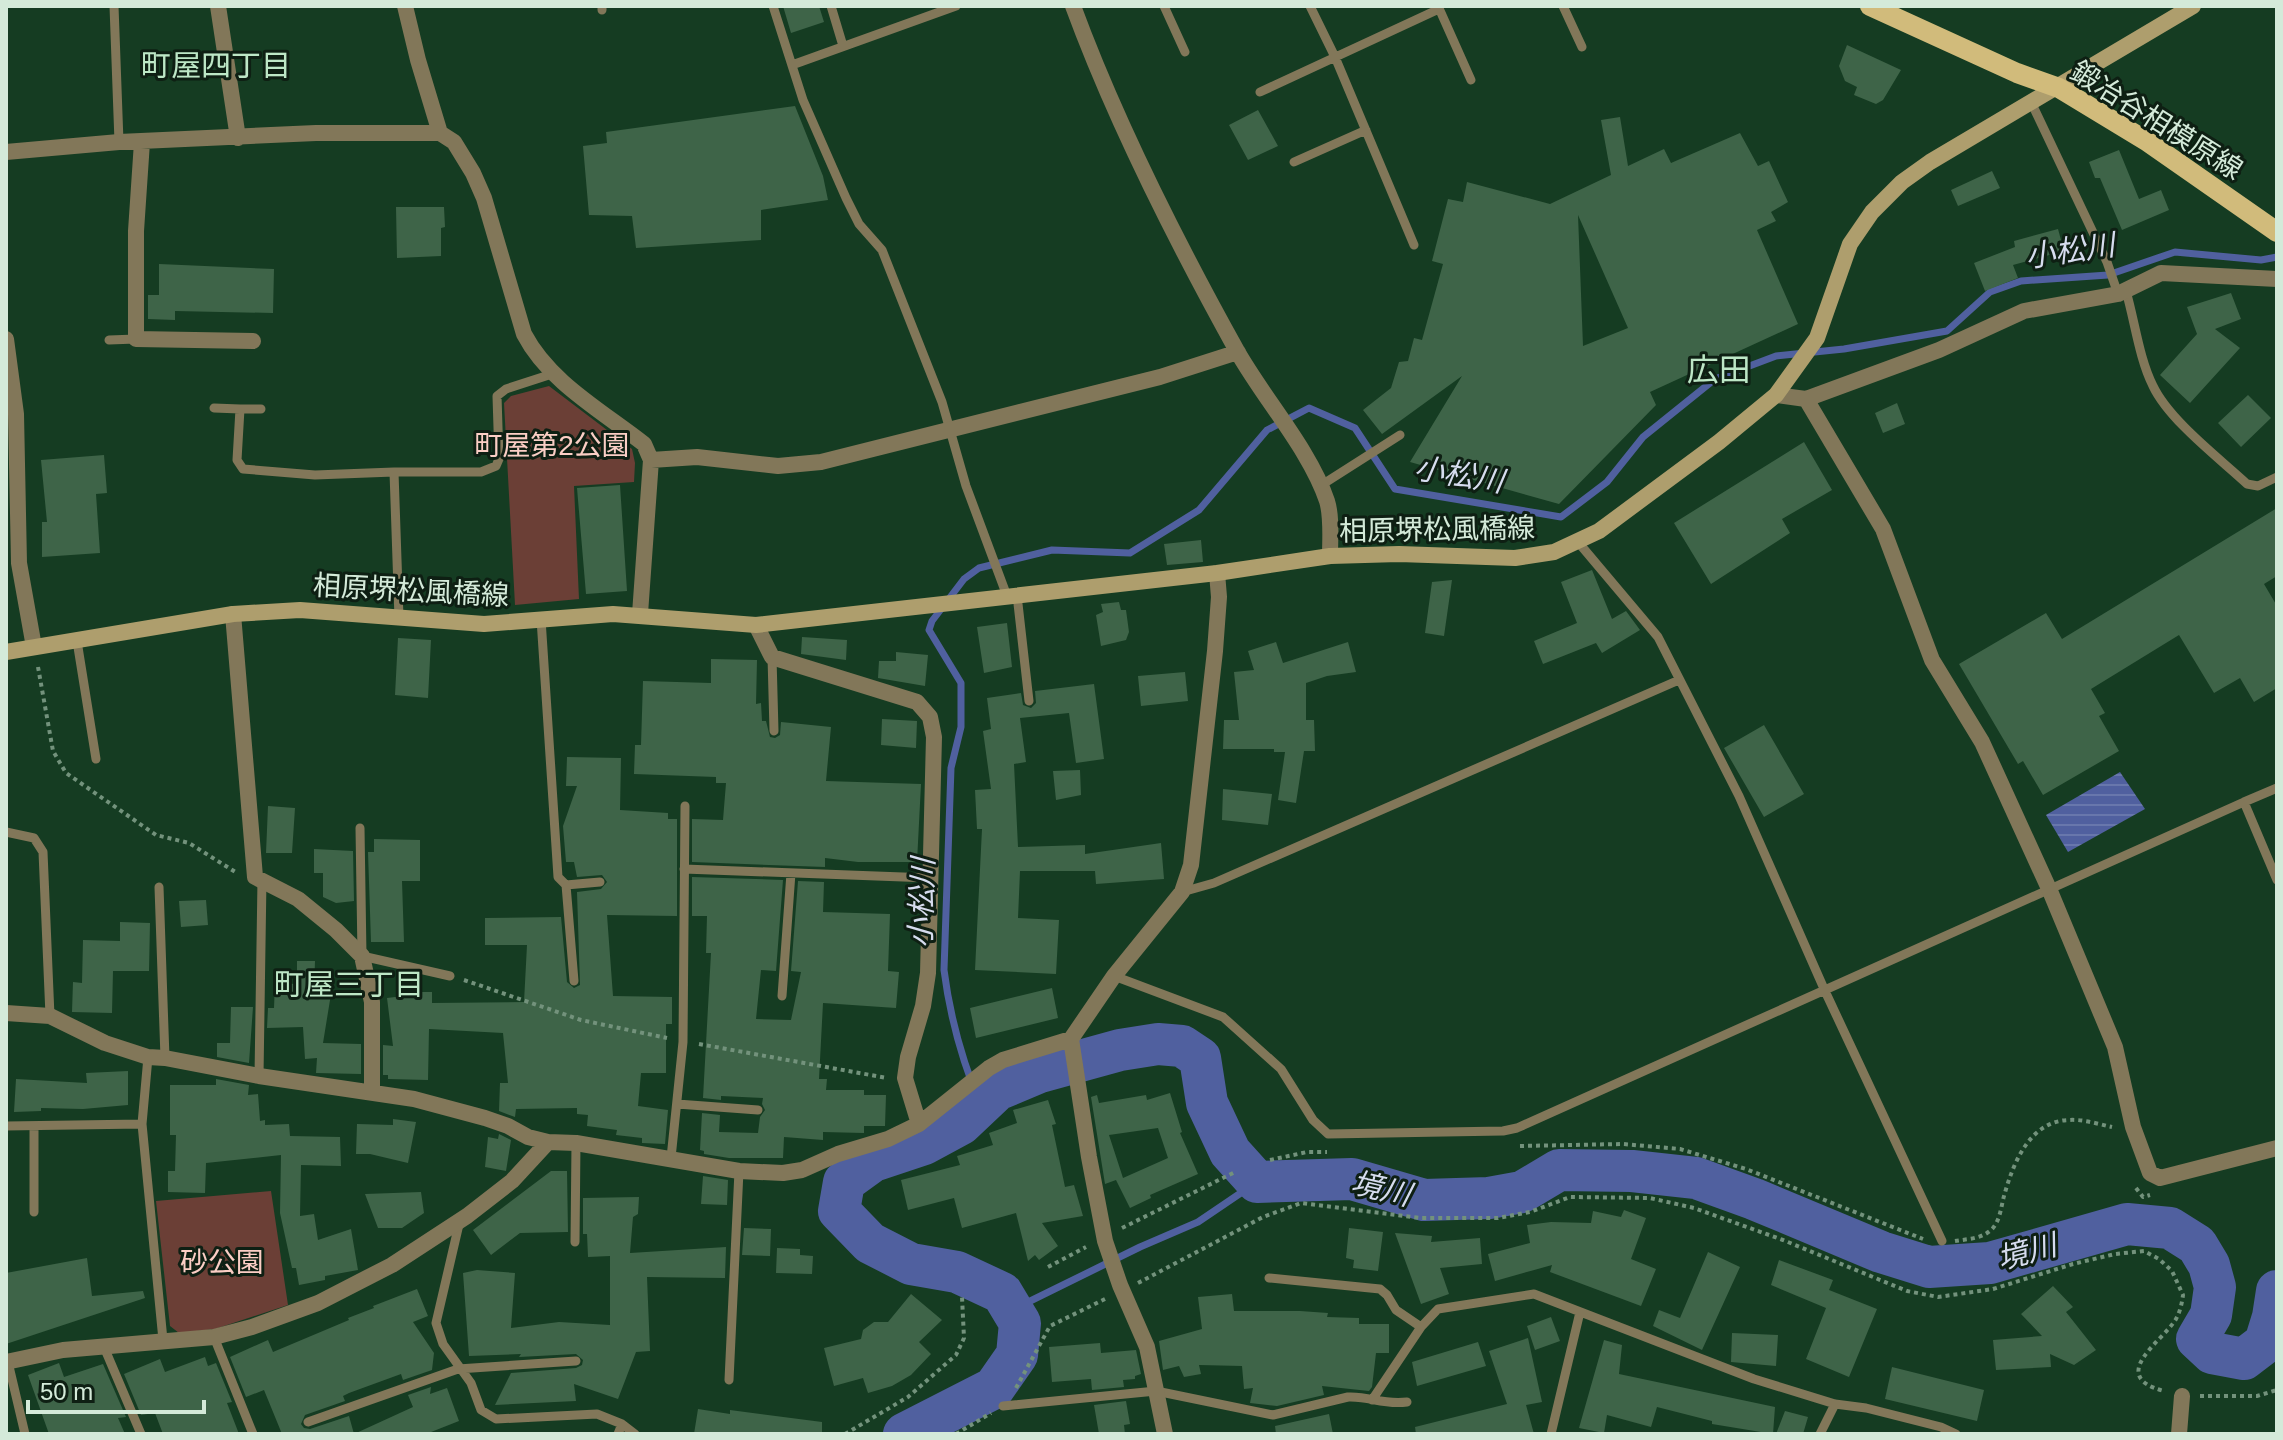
<svg xmlns="http://www.w3.org/2000/svg" width="2283" height="1440" font-family="Arial,'Noto Sans JP',sans-serif">
<style>
.green{fill:#6b3f36}
.water{fill:url(#water-rules)}
.lines{fill:none;stroke-linecap:round;stroke-linejoin:round}
.stream{stroke:#50609f;stroke-width:7}
.river{stroke:#50609f;stroke-width:42}
.building{fill:#3e6448;fill-rule:evenodd}
.path{stroke:#73927c;stroke-width:4;stroke-dasharray:4 4;stroke-linecap:butt}
.lane{stroke:#827759;stroke-width:9}
.street{stroke:#827759;stroke-width:16}
.secondary{stroke:#ae9e6d;stroke-width:16}
.primary{stroke:#d1bb7b;stroke-width:20}
.labels{text-anchor:middle;stroke-width:6;stroke-linejoin:round;paint-order:stroke}
.street-label{font-size:28px;fill:#d4ead9;stroke:#0e1f13}
.park-label{font-size:28px;fill:#fbcec5;stroke:#0e1f13}
.neighbourhood-label{font-size:30px;fill:#bde7c6;stroke:#0e1f13}
.water-label{font-size:30px;font-style:italic;fill:#d6dcee;stroke:#0e1f13}
.quarter-label{font-size:32px;fill:#bde7c6;stroke:#0e1f13}
</style>
<defs>
<pattern id="water-rules" width="6" height="5" patternUnits="userSpaceOnUse" patternTransform="scale(2)"><rect width="6" height="5" fill="#50609f"/><path d="M0 2.5h6" fill="none" stroke="#6877ac"/></pattern>
</defs>
<rect width="100%" height="100%" fill="#153c22"/>
<path class="green" d="M549 386 632 449 635 463 634 482 574 486 579 599 515 605 504 403 511 396Z
M271 1191 288 1305 215 1329 179 1333 170 1326 156 1201Z"/>
<path class="water" d="M2120 772 2145 809 2068 852 2046 815Z"/>
<g class="lines">
<path class="stream" d="M981 1106C962 1061 950 1017 944 970L951 768 961 727V683L929 630 932 621 964 579 979 568 1052 550 1130 553 1199 510 1267 430 1309 408 1355 428 1395 489 1561 517 1607 482 1643 437 1715 379 1776 356 1844 349 1947 331 1990 292 2021 281 2108 275 2175 252 2261 260 2277 257
M1014 1309 1140 1247 1198 1222 1257 1182"/>
<path class="river" d="M904 1434 994 1388 1017 1355 1020 1323 1002 1293 957 1272 911 1264 870 1243 839 1211 844 1182 873 1161 924 1144 961 1124 997 1090 1040 1072 1120 1050 1158 1044 1182 1046 1200 1058 1207 1103 1230 1152 1257 1182 1352 1179 1424 1200 1489 1198 1522 1192 1559 1170 1632 1171 1696 1178 1754 1199 1881 1252 1929 1267 1990 1263 2127 1224 2170 1228 2197 1245 2209 1265 2215 1287 2211 1315 2197 1339 2212 1353 2244 1359 2265 1343 2273 1317 2277 1291"/>
</g>
<path class="building" d="M783 6H819L824 22 791 33Z
M1847 45 1901 70 1883 100 1876 104 1854 95 1857 87 1845 81 1839 66Z
M795 106 823 176 828 200 761 210V240L636 248 632 216 589 215 583 146 607 143 606 132Z
M1258 110 1278 146 1248 160 1229 125Z
M1620 117 1628 166 1664 149 1671 163 1740 133 1758 166 1769 161 1788 202 1771 212 1776 221 1757 230 1798 324 1650 392 1656 405 1559 504 1410 462 1462 376 1382 434 1363 410 1391 388 1399 362 1408 361 1414 338 1422 340 1443 264 1432 261 1448 199 1463 202 1467 182 1550 204 1611 175 1601 120ZM1578 215 1628 328 1583 346Z
M2119 150 2139 199 2161 190 2169 210 2122 230 2100 178H2095L2089 162Z
M1992 171 2000 188 1958 206 1951 190Z
M396 207H444L445 227 441 228V256L397 258Z
M2058 229 2064 251 2013 265 2018 278 1985 291 1974 263 2015 247 2014 241Z
M159 264 274 269 273 313 175 311V320L148 319V295H159Z
M2231 293 2241 319 2215 329 2240 348 2190 403 2160 375 2197 334 2187 307Z
M2248 395 2271 418 2241 447 2218 423Z
M1897 403 1905 424 1883 433 1875 413Z
M1804 442 1832 490 1782 519 1790 533 1711 584 1674 523Z
M104 455 107 493 96 494 100 553 42 557V522H47L41 460Z
M620 485 627 591 586 594 577 488Z
M2277 508V576L2264 584 2277 606V688L2254 702 2240 678 2214 693 2179 635 2091 689 2105 713 2099 716 2119 751 2043 795 2023 761 2018 764 1959 664 2046 613 2062 639Z
M1201 540 1203 562 1167 565 1164 544Z
M1592 570 1612 619 1626 611 1640 630 1602 653 1596 643 1543 664 1534 641 1577 623 1561 582Z
M1452 580 1444 636 1425 633 1432 582Z
M1119 602 1121 610H1126L1129 632 1126 640 1101 646 1096 615 1103 612 1101 604Z
M1007 623 1012 667 984 673 977 627Z
M802 637 847 640 846 660 801 654Z
M398 638 431 640 428 698 395 695Z
M1276 642 1283 663 1348 642 1356 672 1327 676 1306 683V720H1314L1315 751H1304L1296 803 1278 800 1285 752H1274V749H1223L1224 720H1239L1234 672 1254 670 1248 651Z
M896 652 928 655 925 686 878 678 879 661H896Z
M711 659 757 660 756 704 761 703 762 721H766L770 737 775 738 780 735 781 722 831 727 826 781 921 784 917 862H858L825 858V867L692 862V819L723 820 726 783H716V777L634 774 635 745H641L643 681 711 683Z
M1185 672 1188 701 1141 706 1138 676Z
M1094 684 1104 759 1076 763 1069 713 1020 718 1026 762 1014 764 1018 847 1085 845V854L1161 843 1164 879 1096 884 1095 871H1020L1018 918 1059 920 1056 974 975 970 982 829H977L975 790 991 789 983 731 991 729 987 698 1021 693 1023 705 1031 708 1036 703 1035 691Z
M882 719 917 721 916 748 881 745Z
M1764 725 1804 794 1764 817 1724 748Z
M567 757 621 758 620 810 668 813V819H677V916L607 915 613 996 672 997V1024H666V1073H641L638 1106 668 1110 665 1144 642 1143V1138L616 1135 617 1130 587 1126 588 1115 577 1114V1108L516 1109 515 1117 499 1111 500 1083H508L503 1033 429 1029 428 1080 388 1079V1075H383V1045L393 1046 387 998 411 995V992H432V1003L524 1002 527 945H485V918L561 917 567 982 574 988 580 985 577 892 601 889 607 882 602 875 577 877 574 862H566L563 826 577 786H566Z
M1080 770 1081 795 1056 800 1053 771Z
M1223 789 1272 794 1268 825 1222 820Z
M268 806 295 808 292 853H266Z
M374 839 420 840V881H402L404 942H371L368 852H374Z
M314 849 353 851 354 901 336 903 323 897V873H314Z
M692 877 783 880 776 971 761 970 756 1019 791 1020 801 972 791 971 798 881 824 882 823 912 890 914 888 971 899 972 896 1008 823 1003 819 1079H827L826 1090H864V1095H886L885 1126H864V1133L823 1132V1140L784 1137 783 1158H729L704 1154V1151L700 1150 702 1113 720 1115 719 1132 758 1133 760 1117 765 1110 762 1104 763 1098 721 1096V1100L703 1098 711 953H706L707 916H692Z
M206 900 208 925 181 927 179 901Z
M120 922 150 923 149 971H113L112 1013 72 1012 73 982 82 983 83 940 120 941Z
M297 961H315L314 991 331 994 323 1043 361 1044V1074L316 1073 317 1058 305 1059 303 1027 267 1028 268 1008H274L275 983 297 984Z
M1052 988 1058 1018 976 1038 970 1008Z
M231 1007H253L249 1063 217 1057V1043H230Z
M128 1071V1105L83 1109 41 1108V1111L14 1112 16 1079 87 1083 86 1073Z
M216 1079 249 1085 248 1095 258 1094 260 1121 265 1120V1125L289 1124 290 1136 340 1137 341 1166 301 1165 300 1216 314 1214 318 1240 351 1229 358 1270 325 1276V1280L299 1285 296 1268H292L280 1213 281 1155 206 1163 205 1193 168 1192V1171H175L176 1135H170V1085H216Z
M1170 1093 1182 1132 1180 1133 1198 1174 1150 1195 1151 1198 1130 1208 1116 1180 1105 1184 1091 1097 1097 1095 1099 1103 1146 1095 1147 1100ZM1158 1128 1168 1158 1123 1178 1109 1135Z
M1048 1100 1056 1124 1052 1125 1065 1187 1074 1185 1083 1216 1042 1223 1058 1246 1039 1260 1035 1255 1028 1261 1016 1213 962 1228 954 1198 908 1210 901 1180 960 1165 957 1156 993 1145 989 1133 1017 1123 1013 1110Z
M393 1119 416 1122 408 1163 370 1154H356L357 1124 393 1125Z
M499 1134 511 1140 506 1171 485 1167 488 1137 498 1139Z
M551 1171H567L568 1232 520 1233 491 1255 473 1230Z
M703 1176 728 1180 727 1205 701 1204Z
M421 1192 424 1213 402 1228H378L365 1194Z
M639 1197 638 1214 633 1217 630 1253 726 1247 725 1278 647 1277 650 1351 636 1352 618 1399 574 1384 576 1401 495 1405 511 1373 576 1368 582 1365 583 1360 576 1354 519 1357 521 1354 469 1356 463 1273 477 1270 515 1273 511 1328 559 1322 610 1325V1256L588 1257 587 1234H583V1198Z
M1624 1210 1646 1218 1631 1259 1656 1269 1641 1306 1550 1272 1552 1265 1495 1281 1488 1254 1530 1243 1527 1225 1551 1222 1591 1223 1593 1211 1621 1217Z
M744 1228 771 1229 770 1256 742 1255Z
M1349 1228 1383 1232 1378 1271 1353 1268 1354 1260 1346 1258Z
M1395 1233 1432 1236 1431 1242 1480 1238 1482 1264 1440 1268 1449 1294 1421 1304Z
M777 1248 800 1249V1255L813 1256 812 1274 776 1273Z
M1708 1252 1740 1267 1702 1350 1653 1326 1659 1310 1680 1318Z
M87 1258 92 1296 143 1291 145 1298 6 1344V1273Z
M1779 1260 1833 1280 1829 1290 1877 1309 1849 1377 1806 1359 1826 1308 1771 1285Z
M2053 1286 2073 1307 2066 1312 2096 1350 2074 1365 2050 1354 2051 1367 1996 1370 1993 1340 2042 1336 2021 1314Z
M417 1289 428 1316 413 1322 434 1353 432 1370 403 1380 401 1374 349 1393 343 1396 345 1401 305 1415 301 1424 304 1428 310 1429 349 1416 354 1434 413 1407 408 1395 431 1387 430 1394 447 1388 459 1421 426 1434H282L264 1390 246 1397 230 1357 268 1340 273 1352 349 1320 348 1318 374 1308 373 1306Z
M911 1294 942 1320 919 1342 931 1354 911 1375 892 1386 868 1393 863 1378 834 1386 824 1348 861 1339 863 1330 874 1322H888Z
M1232 1294 1234 1311H1300L1328 1313 1327 1317 1359 1318V1324H1389V1353H1376L1372 1387 1369 1391 1322 1386 1324 1395 1277 1406 1250 1403 1253 1388 1244 1389 1242 1366 1199 1365 1201 1374 1184 1377 1179 1366 1163 1370 1159 1341 1202 1329 1198 1297Z
M1551 1317 1560 1341 1535 1350 1527 1326Z
M1732 1333 1778 1335 1776 1366 1731 1362Z
M1528 1338 1542 1402 1526 1405 1534 1434H1416L1415 1427 1507 1404 1489 1351Z
M1604 1340 1622 1345 1619 1374 1775 1407 1773 1434 1712 1424V1421L1657 1407 1651 1427 1607 1415 1604 1433 1579 1428Z
M1478 1342 1486 1366 1417 1386 1412 1362Z
M1100 1343 1101 1353 1136 1350 1141 1374 1135 1376V1379L1123 1380 1124 1387 1092 1390 1091 1379 1052 1382 1049 1347Z
M205 1357 208 1366 216 1363 232 1402 227 1403 239 1434H163L155 1413 141 1415 124 1374 160 1359 165 1372Z
M59 1363 64 1377 103 1364 126 1417 118 1418 125 1434H49L28 1375Z
M1892 1367 1984 1390 1977 1421 1885 1399Z
M1126 1401 1130 1424 1124 1425 1125 1434H1099L1094 1405Z
M698 1409 730 1414V1410L822 1422V1434H694Z
M1785 1411 1808 1417 1803 1434H1776Z
M1329 1414 1333 1434H1276L1275 1426Z"/>
<g class="lines">
<path class="path" d="M38 667 53 751 66 773 156 835 189 843 237 873
M464 980 581 1020 667 1038
M699 1044 887 1078
M1520 1146 1623 1144 1680 1149 1746 1169 1923 1239
M1270 1160 1307 1152H1327
M2136 1188 2143 1197 2150 1195
M1122 1228 1235 1172
M1955 1241C1967 1239 1981 1239 1991 1230 2000 1222 2001 1207 2004 1196 2013 1164 2029 1121 2069 1120 2083 1119 2098 1124 2112 1127
M1048 1267 1086 1247
M1138 1283 1263 1217 1301 1203 1421 1218H1498L1530 1212 1570 1197 1650 1198 1694 1208 1783 1240 1907 1291 1938 1297 1993 1289 2073 1264 2115 1254 2144 1251 2159 1259 2172 1271 2183 1295C2182 1303 2180 1312 2176 1319 2163 1341 2106 1376 2164 1391
M1016 1388 1050 1326 1105 1299
M2200 1396H2257L2277 1390
M845 1434 908 1397 956 1355 964 1338 962 1297
M956 1434 991 1413"/>
<path class="lane" d="M114 6 119 142
M602 6V10
M773 6 803 100 846 198 859 224 882 250 942 402 966 486 1007 596
M831 6 843 46
M1164 6 1185 52
M1310 6 1335 57 1414 245
M1438 6 1471 80
M1563 6 1582 47
M792 65 956 6
M1260 92 1439 9
M2032 104 2107 262 2118 294
M1294 162 1366 130
M2126 291C2135 322 2139 358 2153 386 2169 420 2219 458 2247 484L2258 486 2277 477
M109 340 136 339
M214 408 240 409 237 460 243 469 315 475 394 472
M240 409H261
M1320 486 1400 435
M1578 542 1658 637 1739 796 1825 991 1942 1241
M1017 595 1029 701
M399 618 394 472H481L496 466 499 459 497 396 506 389 552 374
M541 619 558 877 566 885 574 981
M77 641 96 759
M772 657 774 731
M2244 802 2277 788
M360 828 362 956 450 976
M6 832 34 838 43 852 50 1016
M684 869 930 878
M566 885 600 882
M159 887 165 1058
M1182 892 1214 883 1679 680
M1114 976 1223 1017 1281 1069 1313 1120 1328 1134 1503 1131 1517 1128 2244 802 2277 880
M782 996 791 873
M148 1057 142 1124 163 1340
M259 1076 262 879
M677 1104 758 1110
M6 1126 142 1124
M34 1126V1212
M671 1158 683 1042 685 806
M460 1220 436 1323 443 1344 471 1383 481 1410 496 1419 597 1414 622 1424 618 1434
M575 1242 576 1143
M1269 1278 1380 1289 1387 1295 1396 1310 1421 1327
M214 1337 253 1434
M104 1347 141 1434
M8 1362 25 1434
M729 1380 739 1171
M1372 1400 1421 1327 1438 1309 1534 1294 1754 1379 1835 1404 1866 1408 1941 1427 1956 1434
M1003 1406 1156 1391 1273 1415 1348 1397C1371 1396 1381 1405 1407 1402
M308 1422 458 1369 576 1361
M622 1424 635 1434
M1551 1434 1580 1312
M1820 1434 1835 1404"/>
<path class="street" d="M218 6 238 138
M405 6 418 60 440 133 454 142 473 173 484 198 524 334C549 382 602 411 644 444L651 460 640 614
M1073 6C1116 123 1176 241 1237 351 1264 399 1310 450 1327 501 1332 517 1330 539 1330 556
M142 142 136 231V339L253 341
M6 152 119 142 316 133H440
M6 339 16 414 19 563 34 647
M1776 395 1806 399 1939 350 2024 311 2118 294 2161 273 2277 279
M1806 399 1883 529 1932 660 1982 742 2050 891 2115 1047 2133 1127 2150 1173 2160 1178 2277 1148
M651 460 697 457 778 466 821 462 1160 377 1238 352
M233 614 255 877 298 899 336 930 362 956 372 1002V1092
M756 625 772 657 917 702 930 717 934 737 928 973 923 1006 908 1057 905 1078 919 1124
M6 1013 50 1016 105 1043 148 1057 165 1058 259 1076 414 1099 485 1118 508 1126 528 1137 548 1142
M6 1362 63 1350 214 1337 252 1327 318 1303 392 1265 467 1216 512 1181 548 1142 576 1143 739 1171 783 1173 802 1170 838 1154 888 1139 919 1124 989 1068 1003 1060 1071 1039
M1165 1434 1147 1347 1120 1285 1105 1241 1089 1157 1071 1039 1114 976 1182 892 1191 865 1215 651 1219 597 1217 573
M2179 1434 2182 1396"/>
<path class="secondary" d="M6 652 233 614 300 610 484 624 613 614 756 625 1217 573 1330 556 1399 554 1515 558 1554 552 1599 531 1719 442 1776 395 1817 338 1850 244 1872 212 1902 182 1930 162 2193 6"/>
<path class="primary" d="M1870 6 2017 73 2059 88 2148 142 2277 232"/>
</g>
<g class="labels">
<g class="street-label">
<text transform="translate(2157 120) rotate(32)" y="10">鍛冶谷相模原線</text>
<text transform="translate(1437 529) rotate(-1)" y="10">相原堺松風橋線</text>
<text transform="translate(411 590) rotate(3)" y="10">相原堺松風橋線</text>
</g>
<g class="park-label">
<text x="552" y="455">町屋第2公園</text>
<text x="222" y="1272">砂公園</text>
</g>
<g class="neighbourhood-label">
<text x="216" y="76">町屋四丁目</text>
<text x="349" y="995">町屋三丁目</text>
</g>
<g class="water-label">
<text transform="translate(2070 251) rotate(-8)" y="10">小松川</text>
<text transform="translate(1459 475) rotate(9)" y="10">小松川</text>
<text transform="translate(922 903) rotate(-88)" y="10">小松川</text>
<text transform="translate(1381 1189) rotate(13)" y="10">境川</text>
<text transform="translate(2027 1252) rotate(-15)" y="10">境川</text>
</g>
<g class="quarter-label">
<text x="1719" y="381">広田</text>
</g>
</g>
<rect width="2283" height="1440" fill="none" stroke="#d4ead9" stroke-width="16"/>
<path d="M28 1400v12h176v-12" fill="none" stroke="#d4ead9" stroke-width="4"/>
<text x="40" y="1400" font-size="24" fill="#d4ead9" stroke="#0e1f13" stroke-width="6" paint-order="stroke">50 m</text>
</svg>
